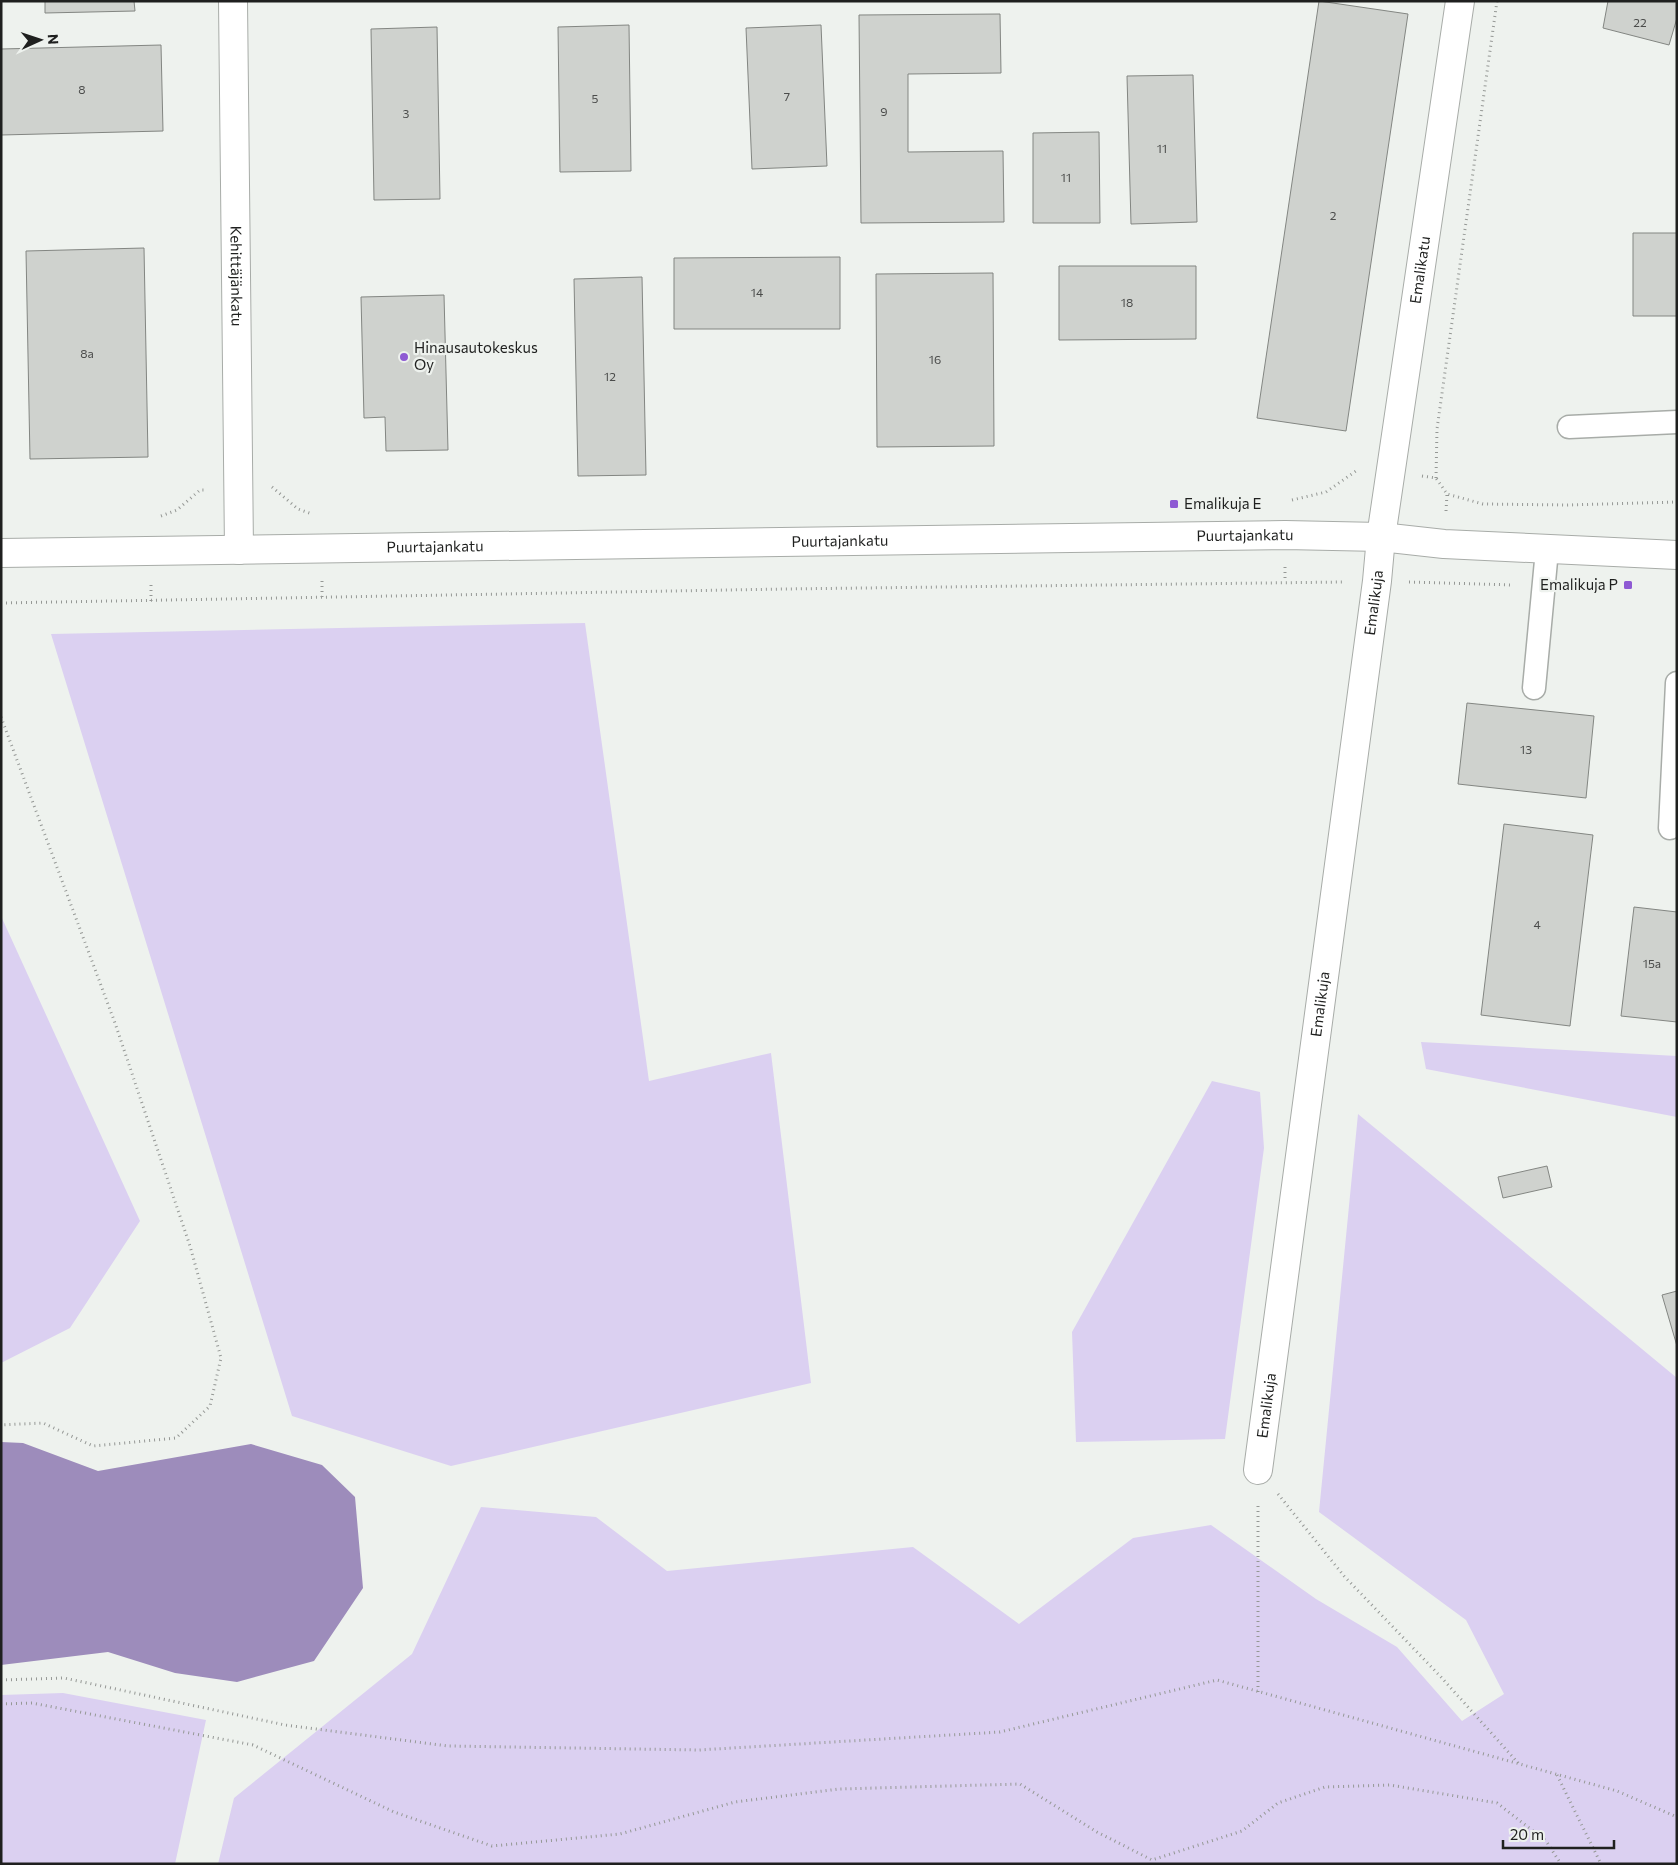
<svg xmlns="http://www.w3.org/2000/svg" width="1678" height="1865" font-family="Commissioner,sans-serif">
<style>
.green{fill:#dbd0f1}
.water{fill:#9d8cbb}
.building{fill:#cfd2ce;stroke:#838682}
.lines{fill:none;stroke-linecap:round;stroke-linejoin:round}
.service-casing{stroke:#a8aca8;stroke-width:25}
.minor-casing{stroke:#a8aca8;stroke-width:30}
.path{stroke:#959895;stroke-width:3;stroke-dasharray:1 4;stroke-linecap:butt}
.service{stroke:#fff;stroke-width:22}
.minor{stroke:#fff;stroke-width:28}
.poi-dot{fill:#8e5ad3;stroke:#eef2ee;stroke-width:2}
.labels{text-anchor:middle;stroke-width:4.5;stroke-linejoin:round;paint-order:stroke}
.number-label{font-size:12px;fill:#4b4c4b}
.street-label{font-size:15px;fill:#1f201f;stroke:#eef2ee}
.poi-label{font-size:15px;fill:#1f201f;stroke:#eef2ee;text-anchor:start}
</style>
<rect width="100%" height="100%" fill="#eef2ee"/>
<path class="green" d="M585 623 649 1081 771 1053 811 1383 451 1466 292 1416 51 634Z
M1 916 140 1221 70 1328 1 1363Z
M1421 1042 1677 1056V1117L1426 1069Z
M1212 1081 1260 1092 1264 1148 1225 1439 1076 1442 1072 1332Z
M1358 1114 1677 1378V1864H218L234 1798 412 1654 481 1507 596 1517 667 1571 913 1547 1019 1624 1133 1538 1211 1525 1316 1599 1397 1647 1462 1721 1504 1694 1466 1620 1319 1512Z
M63 1693 206 1720 175 1864H1V1695Z"/>
<path class="water" d="M1 1442 23 1443 98 1471 251 1444 322 1465 355 1497 363 1588 314 1661 237 1682 175 1673 108 1652 1 1665Z"/>
<path class="building" d="M45 1H134L135 11 45 13Z
M1319 1 1408 14 1346 431 1257 418Z
M1608 1H1677V18L1669 45 1603 28Z
M1000 14 1001 73 908 74V152L1003 151 1004 222 861 223 859 15Z
M629 25 631 171 560 172 558 27Z
M821 25 827 166 752 169 746 28Z
M437 27 440 199 374 200 371 29Z
M161 45 163 131 1 135V49Z
M1193 75 1197 222 1131 224 1127 76Z
M1099 132 1100 223H1033V133Z
M1633 233H1677V316H1633Z
M144 248 148 457 30 459 26 251Z
M840 257V329H674V258Z
M1059 266H1196V339L1059 340Z
M993 273 994 446 877 447 876 274Z
M642 277 646 475 578 476 574 279Z
M444 295 448 450 386 451 385 417 364 418 361 297Z
M1467 703 1594 716 1586 798 1458 784Z
M1504 824 1593 835 1570 1026 1481 1015Z
M1634 907 1677 912V1022L1621 1016Z
M1547 1166 1552 1187 1503 1198 1498 1177Z
M1677 1291V1346L1662 1295Z"/>
<g class="lines">
<g class="service-casing">
<path id="service" d="M1569 427 1677 422
M1534 688 1547 550
M1670 828 1677 683"/>
</g>
<g class="minor-casing">
<g id="minor">
<path id="s1" d="M233 1 239 550"/>
<path id="s2" d="M1 553 1285 535 1381 537 1444 544 1677 555"/>
<path id="s3" d="M1258 1470 1377 581 1381 537 1460 1"/>
</g>
</g>
<path class="path" d="M1422 476 1436 478 1447 494 1483 504 1568 505 1677 502
M1436 478 1437 429 1497 1
M272 487 298 509 312 514
M1292 500 1326 492 1356 471
M1446 511 1447 494
M161 516 177 510 200 490H206
M1285 567V582
M1409 582 1513 585
M151 585V602
M322 597V580
M1 603 784 589 1343 582
M1 717 115 1023 190 1246 221 1358 210 1406 176 1438 93 1446 43 1423 1 1425
M1278 1494 1344 1576 1441 1677 1520 1765
M1 1680 64 1678 285 1725 448 1746 699 1750 1000 1732 1217 1680 1617 1791 1677 1817
M1258 1692V1503
M1 1704 32 1703 253 1745 394 1812 492 1846 620 1834 735 1802 839 1789 1020 1784 1097 1832 1152 1860 1242 1831 1278 1803 1325 1787 1390 1785 1497 1803 1546 1841 1561 1864
M1557 1775 1601 1864"/>
<use href="#service" class="service"/>
<use href="#minor" class="minor"/>
</g>
<g class="poi-dot">
<circle cx="404" cy="357" r="5"/>
<rect x="1169" y="499" width="10" height="10" rx="2.5"/>
<rect x="1623" y="580" width="10" height="10" rx="2.5"/>
</g>
<g class="labels">
<g class="number-label">
<text x="1640" y="27">22</text>
<text x="82" y="94">8</text>
<text x="787" y="101">7</text>
<text x="595" y="103">5</text>
<text x="884" y="116">9</text>
<text x="406" y="118">3</text>
<text x="1162" y="153">11</text>
<text x="1066" y="182">11</text>
<text x="1333" y="220">2</text>
<text x="757" y="297">14</text>
<text x="1127" y="307">18</text>
<text x="87" y="358">8a</text>
<text x="935" y="364">16</text>
<text x="610" y="381">12</text>
<text x="1526" y="754">13</text>
<text x="1537" y="929">4</text>
<text x="1652" y="968">15a</text>
</g>
<g class="street-label">
<text dy="5" stroke="none"><textPath href="#s3" startOffset="1211">Emalikatu</textPath></text>
<text dy="5" stroke="none"><textPath href="#s1" startOffset="275">Kehittäjänkatu</textPath></text>
<text dy="5" stroke="none"><textPath href="#s2" startOffset="1244">Puurtajankatu</textPath></text>
<text dy="5" stroke="none"><textPath href="#s2" startOffset="839">Puurtajankatu</textPath></text>
<text dy="5" stroke="none"><textPath href="#s2" startOffset="434">Puurtajankatu</textPath></text>
<text dy="5" stroke="none"><textPath href="#s3" startOffset="875">Emalikuja</textPath></text>
<text dy="5" stroke="none"><textPath href="#s3" startOffset="470">Emalikuja</textPath></text>
<text dy="5" stroke="none"><textPath href="#s3" startOffset="65">Emalikuja</textPath></text>
</g>
<g class="poi-label">
<text x="414" y="353">Hinausautokeskus<tspan x="414" dy="17">Oy</tspan></text>
<text x="1184" y="509">Emalikuja E</text>
<text x="1618" y="590" text-anchor="end">Emalikuja P</text>
</g>
</g>
<rect width="1678" height="1865" fill="none" stroke="#1f201f" stroke-width="5"/>
<g transform="translate(40 40) rotate(87)" stroke="#eef2ee" stroke-width="4" paint-order="stroke">
<path d="M0-4L9 19L0 12L-9 19Z" fill="#1f201f"/>
<text y="-8" font-size="14" font-weight="bold" text-anchor="middle" fill="#1f201f">N</text>
</g>
<path d="M1503 1840v8h111v-8" fill="none" stroke="#1f201f" stroke-width="2.5"/>
<text x="1510" y="1840" font-size="15" fill="#1f201f" stroke="#eef2ee" stroke-width="4" paint-order="stroke">20 m</text>
</svg>
